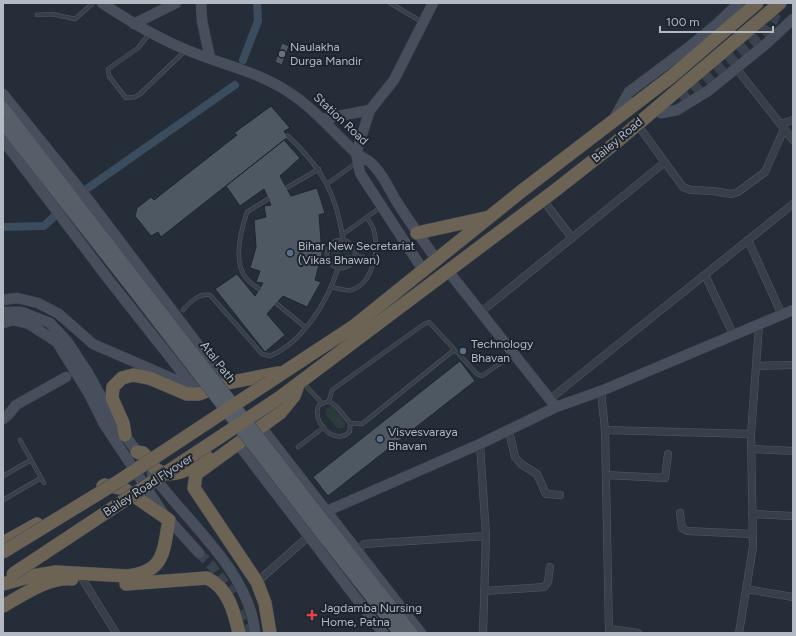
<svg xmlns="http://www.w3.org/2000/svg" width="796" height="636" font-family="Figtree,sans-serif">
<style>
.green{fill:#293b3b}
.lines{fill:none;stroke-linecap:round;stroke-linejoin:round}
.canal{stroke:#3b4c5f;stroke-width:8}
.building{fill:#4d5863;stroke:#1f262f}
.secondary-tunnel{stroke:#39424d;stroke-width:10;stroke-dasharray:10 5;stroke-linecap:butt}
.lane-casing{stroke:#535a63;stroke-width:4.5}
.street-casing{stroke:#535a63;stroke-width:8}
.secondary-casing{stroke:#414851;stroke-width:11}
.primary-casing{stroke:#414851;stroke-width:12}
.highway-casing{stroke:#434a53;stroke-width:14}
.lane{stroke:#383f48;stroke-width:3.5}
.street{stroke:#383f48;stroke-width:7}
.secondary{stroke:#464f5b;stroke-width:10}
.primary{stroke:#565e68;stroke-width:11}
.highway{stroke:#6d6355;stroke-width:13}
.primary-bridge-casing{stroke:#414851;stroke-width:12;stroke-linecap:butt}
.highway-bridge-casing{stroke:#434a53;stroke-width:14;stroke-linecap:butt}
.primary-bridge{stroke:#565e68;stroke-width:11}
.highway-bridge{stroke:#6d6355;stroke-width:13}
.worship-dot{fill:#6b7280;stroke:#1d242d;stroke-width:1.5}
.service-dot{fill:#5c6f8a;stroke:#1d242d;stroke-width:1.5}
.health-dot{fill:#e0444e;stroke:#1d242d;stroke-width:1.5}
.labels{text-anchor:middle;stroke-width:4;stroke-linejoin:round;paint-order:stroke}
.poi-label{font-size:12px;fill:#b3bac4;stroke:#1d242d;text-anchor:start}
.street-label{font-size:12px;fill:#b3bac4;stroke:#1d242d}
</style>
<rect width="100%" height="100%" fill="#242d38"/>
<path class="green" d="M342 243 348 244 352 252 345 253 342 249 340 251 342 256 345 254 352 255 350 260 344 263 335 260 332 254 335 245Z
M331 406H333L346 424 343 428H337L326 415V409Z"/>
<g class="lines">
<path class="canal" d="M243 60 258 21 257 3
M78 195 235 85
M3 227 44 226 62 209"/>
</g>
<path class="building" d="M282 43 289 46 282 65 275 62Z
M271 106 290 128 284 131 288 137 161 237 158 232 151 236 135 216 137 208 151 197 154 200 237 135 234 133Z
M284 140 300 158 280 176 291 196 317 188 325 213 319 215 322 254 315 280 321 282 307 307 283 296 267 314 285 335 265 352 215 289 237 274 255 296 263 283 256 282 260 271 250 268 256 247 254 220 266 217 264 206 271 205 264 189 240 206 226 186Z
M460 361 475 381 328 496 313 477Z
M315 610 316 619H311L310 611Z"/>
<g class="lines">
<path class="secondary-tunnel" d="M681 100 769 28 777 13 778 3
M199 553 211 565 233 594
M239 611 246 633"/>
<g class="lane-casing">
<path id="lane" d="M390 3 422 22
M37 15 52 14 75 19 93 3
M149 34 138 48 108 69 109 76 126 98 135 97 140 94 186 50
M288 136C321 167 337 194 343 240
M327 184 356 163
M288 187 319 169
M342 235 381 207
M327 254a14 14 0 1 1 28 0a14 14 0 1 1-28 0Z
M356 255 373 261
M332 287C337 288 345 291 351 290 373 284 379 250 374 231 373 226 369 221 367 217
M259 289C255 286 250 283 247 279 232 263 241 230 247 212L268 199
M277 304 305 327
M183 310C190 302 199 293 210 295L262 354 270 356C303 342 328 301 338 268
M303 383 322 403
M329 401 332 390 424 324 429 322 477 374 482 376 512 355
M329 401 336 406 350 423V431C336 448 310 421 319 405Z
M350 423 362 424 454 350
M20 440 44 483
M298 447 324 427
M3 476 31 460
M3 500 41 478"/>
</g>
<g class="street-casing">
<path id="street" d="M736 68 793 140
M637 124 683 187 691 190 713 191 731 194 738 192 765 172 784 129
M781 124 793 120
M543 200 572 238
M748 240 782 315
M705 275 734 336
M481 312 665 162
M756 366 793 365
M601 391 605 430 609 633
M550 399 793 204
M605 430 751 434
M509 431 515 457 521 464 537 474 546 494 560 495
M751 449 793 451
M606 475 665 478 668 454
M680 513 682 528 687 531 752 534
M752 514 793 516
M357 550 364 544 486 536 480 444
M83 580 116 633
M257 582 310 535
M746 589 793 597
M484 591 544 587 548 582 550 567
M609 629 638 633
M483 633 486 536
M739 633 753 547 751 434 759 325"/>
</g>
<g class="secondary-casing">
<path id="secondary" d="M102 3C129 21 157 38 187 50 220 64 256 71 287 91 314 108 332 131 355 152 360 157 370 160 374 166 383 175 389 188 395 199 408 220 422 239 436 259
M201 3 202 21 210 58
M134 24 176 3
M3 94 91 203 227 383
M661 113 677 110 708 91 766 44 793 19
M615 117 629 92 689 47 718 23 739 3
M323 119 370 110
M3 140 109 280 199 394
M423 270 360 173 356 153 370 110 394 80 433 3
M448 271 556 407
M3 300 17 298 38 303 59 314 93 344 183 383 190 391
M3 312H22L50 323 67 341 88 373 115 422 141 457
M3 323 13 320 29 324 57 342 89 394 104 424 163 513 199 553
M3 419 8 415 16 405 66 377
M262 428 421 633
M238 444 383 633
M152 474C186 521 250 572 255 633
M327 511 480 444 556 407 601 391 793 310"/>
</g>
<g class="primary-casing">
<path id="primary" d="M3 107 135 278
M3 124 127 282
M325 522 412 633
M315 526 399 633"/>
</g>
<g class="highway-casing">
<path id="highway" d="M417 233 485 218
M269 382 354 326 523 190 672 76 757 3
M279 398 553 192 613 145 780 3
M125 435 123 423 112 398 113 387 122 378 133 375 149 378 187 394H199L227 383 278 373
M137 452 143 453C148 458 151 466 157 470 173 480 194 467 207 457
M3 543 37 524
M3 584 32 576 56 572 127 576C165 572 163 552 169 520L124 489 105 485 103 486
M126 584 207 578C228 588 234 611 239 633
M3 606C23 595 48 577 72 579
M270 633 265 603 257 582 194 488 196 474 280 413 294 396 297 388"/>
</g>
<use href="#lane" class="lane"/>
<use href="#street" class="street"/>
<use href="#secondary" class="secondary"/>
<use href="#primary" class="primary"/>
<use href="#highway" class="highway"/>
<g class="primary-bridge-casing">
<path id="primary-bridge" d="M135 278 325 522
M127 282 315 526"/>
</g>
<g class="highway-bridge-casing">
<path id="highway-bridge" d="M3 552 119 481 269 382
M13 574 279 398"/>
</g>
<use href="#primary-bridge" class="primary-bridge"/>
<use href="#highway-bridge" class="highway-bridge"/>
</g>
<circle class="worship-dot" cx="282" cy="54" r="4"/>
<g class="service-dot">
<circle cx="290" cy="253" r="4"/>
<circle cx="463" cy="351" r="4"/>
<circle cx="380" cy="439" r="4"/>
</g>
<path class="health-dot" d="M310 609h4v4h4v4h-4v4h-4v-4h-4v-4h4z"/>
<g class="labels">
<g class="poi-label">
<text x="290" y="51">Naulakha<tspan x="290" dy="14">Durga Mandir</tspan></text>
<text x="298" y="250">Bihar New Secretariat<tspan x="298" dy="14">(Vikas Bhawan)</tspan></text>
<text x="471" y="348">Technology<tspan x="471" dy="14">Bhavan</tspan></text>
<text x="388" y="436">Visvesvaraya<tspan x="388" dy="14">Bhavan</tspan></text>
<text x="321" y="612">Jagdamba Nursing<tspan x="321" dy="14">Home, Patna</tspan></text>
</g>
<g class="street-label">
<text transform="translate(341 119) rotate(43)" y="4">Station Road</text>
<text transform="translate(617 140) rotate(-40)" y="4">Bailey Road</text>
<text transform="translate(218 362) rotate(52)" y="4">Atal Path</text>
<text transform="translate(148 485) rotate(-33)" y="4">Bailey Road Flyover</text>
</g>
</g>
<rect width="796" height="636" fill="none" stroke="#b3bac4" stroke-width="8"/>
<path d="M660 26v6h113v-6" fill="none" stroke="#b3bac4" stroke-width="2"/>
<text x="666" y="26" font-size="12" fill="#b3bac4" stroke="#1d242d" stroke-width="3" paint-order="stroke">100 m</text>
</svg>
